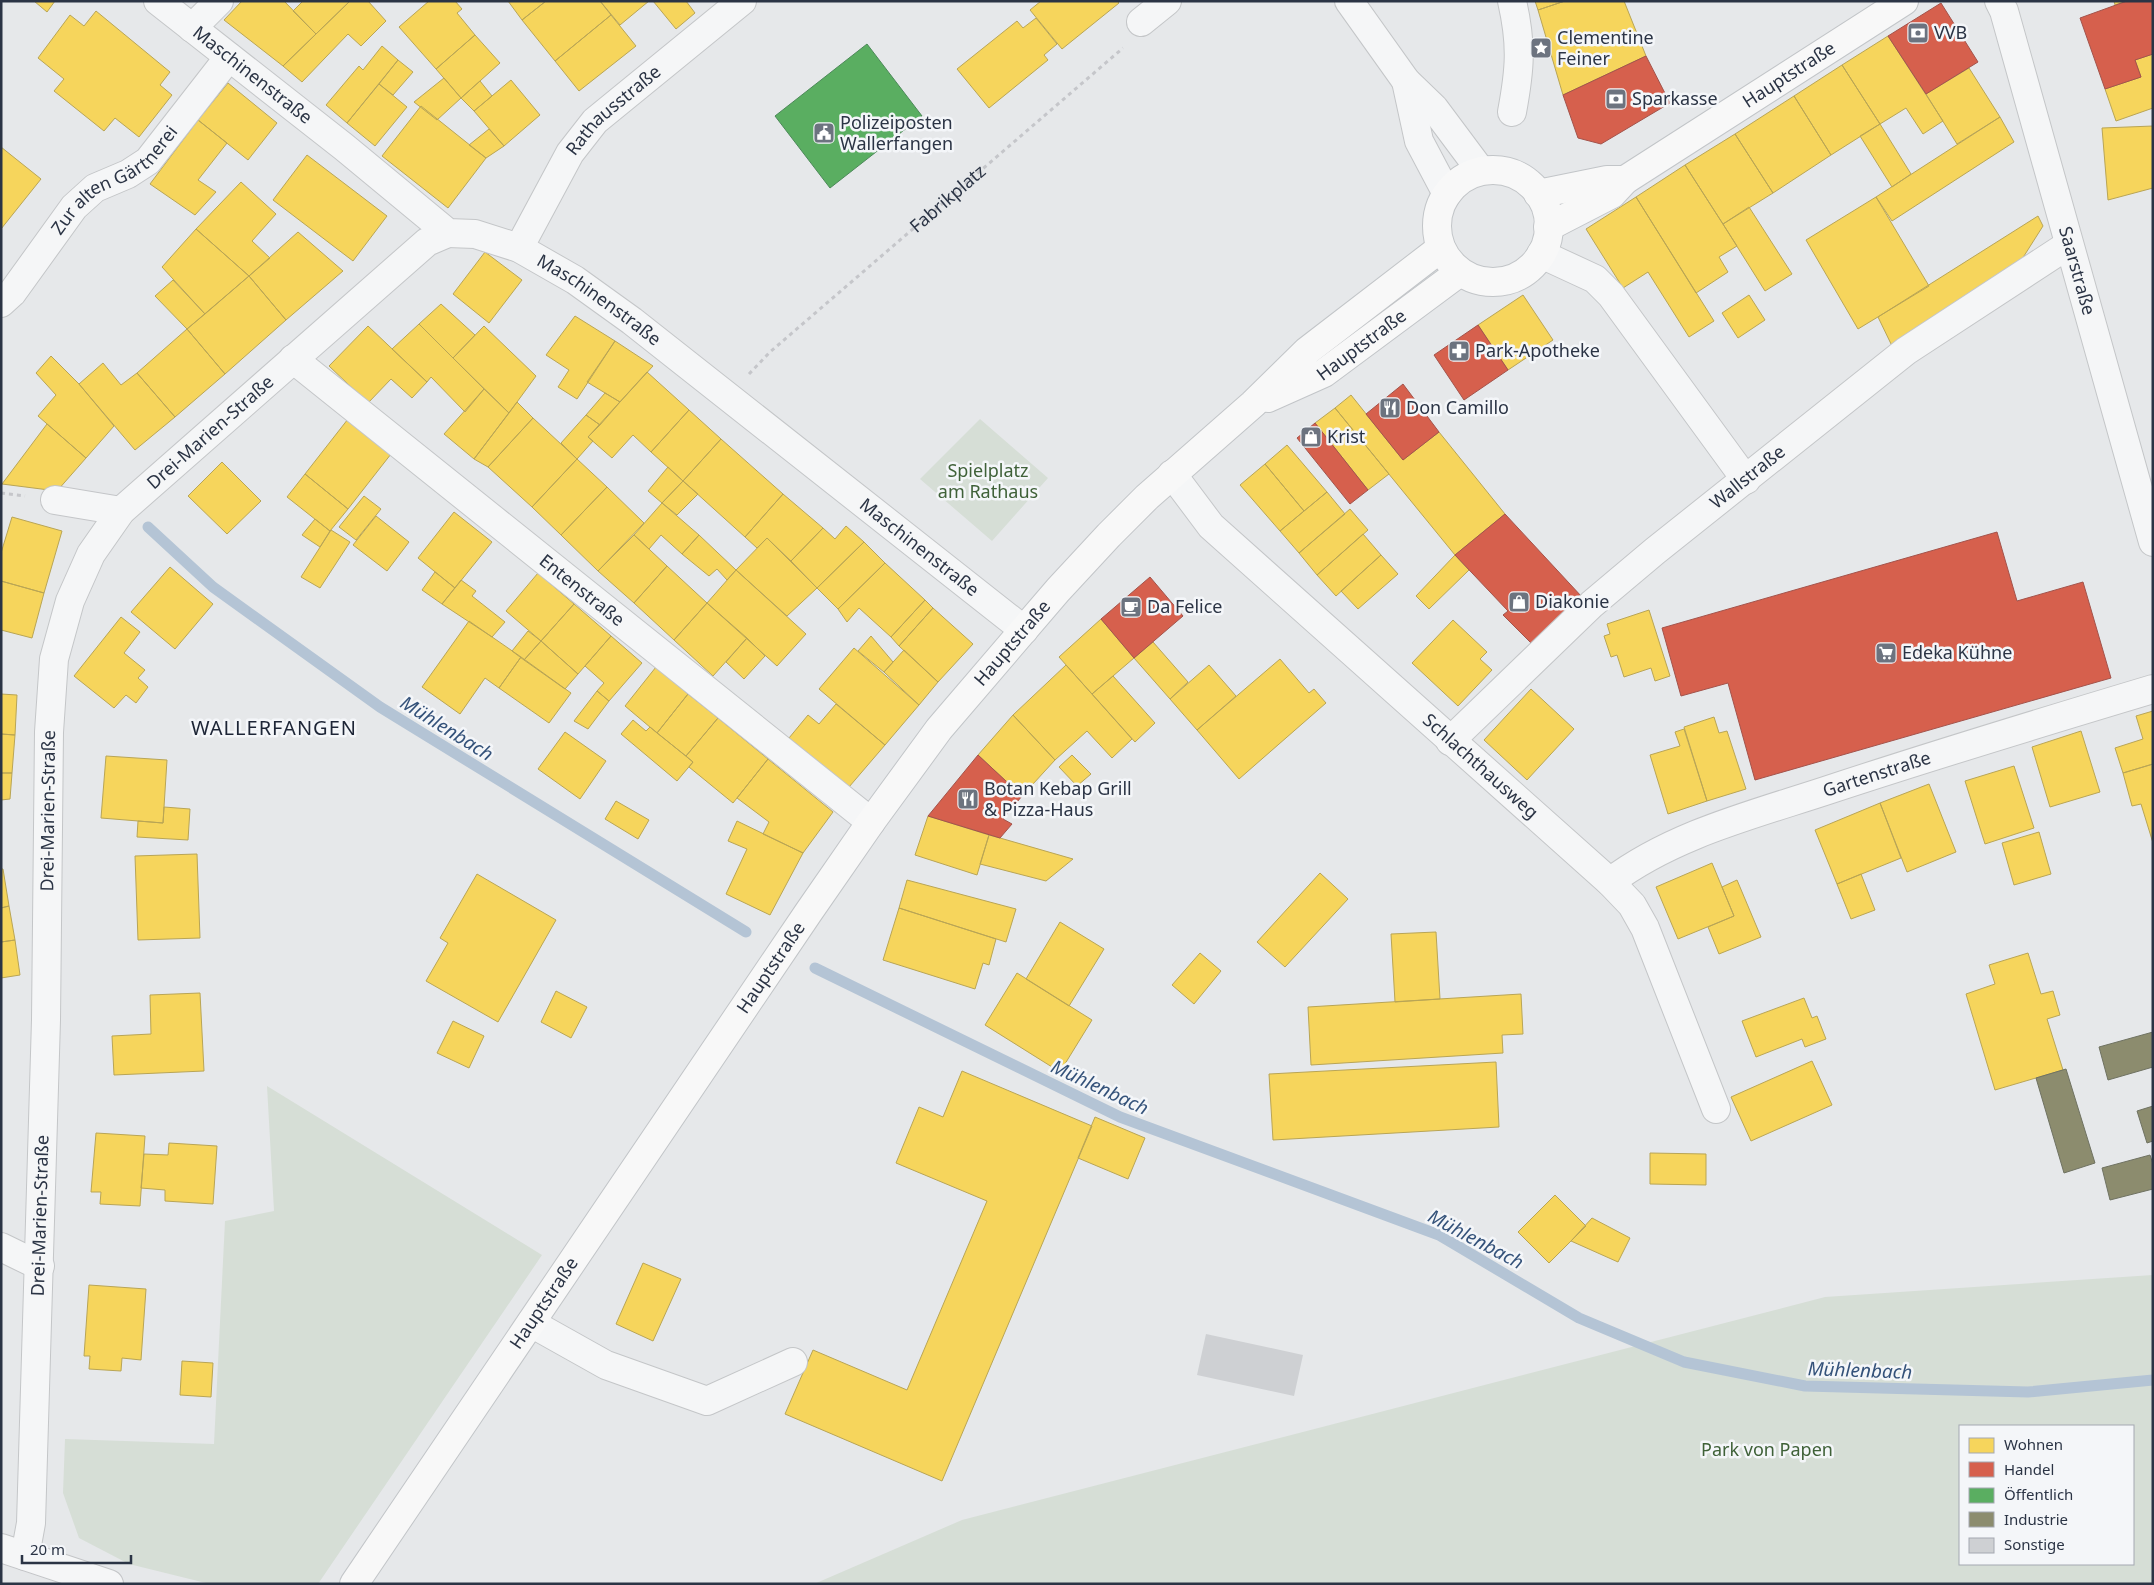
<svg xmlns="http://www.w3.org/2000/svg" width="2154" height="1585" font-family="'Noto Sans',sans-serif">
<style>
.green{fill:#d6ded6;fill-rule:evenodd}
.homes{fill:#f6d55c;stroke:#b9a555}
.shops{fill:#d6604d;stroke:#a3534b}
.public{fill:#5aae61;stroke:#4c8959}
.industry{fill:#8c8c6e;stroke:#6f7262}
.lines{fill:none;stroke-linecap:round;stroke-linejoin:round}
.stream{stroke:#b4c4d5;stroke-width:11}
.building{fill:#ced0d3}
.minor-casing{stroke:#c4c6c8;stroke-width:30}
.major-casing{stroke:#c2c5c8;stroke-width:30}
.path{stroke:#c5c6ca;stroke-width:3;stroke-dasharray:4 4;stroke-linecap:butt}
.minor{stroke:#f5f6f7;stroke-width:28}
.major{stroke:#f8f8f8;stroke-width:28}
.labels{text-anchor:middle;stroke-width:5;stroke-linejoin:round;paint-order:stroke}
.poi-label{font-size:18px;fill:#2b3445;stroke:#f4f6f9;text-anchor:start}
.street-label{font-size:18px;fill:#2b3445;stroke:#f4f6f9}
.park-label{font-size:18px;fill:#3f6138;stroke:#f4f6f9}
.water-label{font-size:19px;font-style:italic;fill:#34527a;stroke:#f4f6f9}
.quarter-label{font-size:20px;letter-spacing:1px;fill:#1d2536;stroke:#f4f6f9}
</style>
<rect width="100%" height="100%" fill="#e6e8ea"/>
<path class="green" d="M980 419 1048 478 992 541 920 479Z
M267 1086 542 1255 318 1584H210L129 1564 79 1538 63 1493 65 1439 214 1444 225 1221 274 1211Z
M2153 1275V1584H814L962 1520 1825 1297ZM1960 1426H2133V1564H1960Z"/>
<path class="homes" d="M34 1H55L47 12Z
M242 1H284L316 34 283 66 224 20Z
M303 1H350L316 34 293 11Z
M350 1H368L386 21 361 46 348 34 302 82 283 66Z
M455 1 462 9 457 13 475 35 436 69 399 27 429 1Z
M508 1H546L522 20Z
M546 1H600L611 15 555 61 522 20Z
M600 1H649L620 25Z
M653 1H686L695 13 676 29Z
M1041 1H1117L1119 3 1062 49 1030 10Z
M1535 1H1565L1538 10Z
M1565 1H1624L1646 56 1563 95 1538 10Z
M2114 1H2127L2115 5Z
M96 11 170 72 160 85 172 95 139 137 115 118 104 131 54 91 64 79 38 58 70 15 84 26Z
M611 15 636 46 579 91 555 61Z
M1036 18 1057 44 1044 55 1048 60 989 108 957 69 1017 21 1023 28Z
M475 35 500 63 461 98 436 69Z
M1888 36 1943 121 1923 134 1906 108 1880 124 1842 65Z
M382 46 398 60 347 123 326 105 359 66 363 70Z
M2153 54V108L2116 121 2105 89 2141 77 2135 60Z
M398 60 413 72 393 95 379 84Z
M1842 65 1880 124 1831 155 1794 96Z
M1969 68 2000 117 1957 144 1926 94Z
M444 78 461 98 437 120 414 102Z
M511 80 540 115 504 146 474 111Z
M480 81 492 96 474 111 461 98Z
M228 83 277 123 248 160 198 120Z
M379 84 407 107 375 146 347 123Z
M1794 96 1831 155 1773 193 1735 134Z
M421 106 486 158 448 208 382 156Z
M2000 117 2014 142 1892 221 1876 197Z
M198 120 227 143 198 180 216 192 195 215 150 184Z
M1880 124 1911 174 1892 187 1860 136Z
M2153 126V188L2108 200 2102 128Z
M489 129 504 146 486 158 469 145Z
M1735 134 1773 193 1723 224 1685 165Z
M1 147 41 179 1 229Z
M307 155 387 216 353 261 273 200Z
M1685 165 1737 246 1719 257 1728 272 1696 293 1636 197Z
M241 182 276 214 252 241 270 258 249 276 196 229Z
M1636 197 1714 321 1689 337 1648 272 1623 288 1586 229Z
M1876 197 1929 286 1858 329 1806 240Z
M1749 207 1792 274 1765 291 1723 224Z
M2038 216 2043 226 2017 267 1893 348 1878 317Z
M196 229 249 276 205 314 162 267Z
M298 232 343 271 286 320 249 276Z
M485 252 522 280 489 323 453 294Z
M249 276 286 320 225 374 187 329Z
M173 280 205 314 187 329 155 296Z
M1523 295 1553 340 1508 370 1478 325Z
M1749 295 1765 320 1738 338 1722 313Z
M441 304 475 335 453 358 419 324Z
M575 316 615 341 577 399 558 387 569 370 546 355Z
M419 324 484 389 465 412 431 377 427 382 392 349Z
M368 326 427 382 412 398 391 379 368 403 329 366Z
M484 326 536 376 509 413 453 358Z
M187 329 225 374 175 417 137 373Z
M615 341 653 366 620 402 587 382Z
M51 356 79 384 114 426 86 458 38 416 56 395 36 373Z
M103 363 121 385 137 373 175 417 135 450 79 384Z
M647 372 689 410 651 452 633 435 612 458 588 437Z
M484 389 509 413 474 459 444 434Z
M605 393 620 402 600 425 586 415Z
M1351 395 1403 460 1439 432 1505 514 1455 555 1335 408Z
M517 402 533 418 488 467 474 459Z
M1335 408 1389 474 1368 490 1315 423Z
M689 410 721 439 683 481 651 452Z
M586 415 600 425 588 437 593 441 577 459 561 443Z
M533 418 577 459 532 507 488 467Z
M348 419 391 454 348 509 305 474Z
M47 424 86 458 57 491 2 484Z
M721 439 783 494 745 537 683 481Z
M1287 445 1327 492 1304 511 1265 464Z
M577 459 607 487 561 535 532 507Z
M222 462 261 501 227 534 188 496Z
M1265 464 1304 511 1280 531 1240 485Z
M668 467 683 481 662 503 648 491Z
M305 474 348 509 330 531 287 497Z
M683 481 698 494 677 515 662 503Z
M607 487 644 523 598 571 561 535Z
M1327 492 1345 514 1299 553 1280 531Z
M783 494 823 528 791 561 767 538 757 548 745 537Z
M364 496 381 509 356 540 339 527Z
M662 503 699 535 682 554 661 535 649 549 634 535Z
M1350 509 1368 530 1317 575 1299 553Z
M454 512 492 542 455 588 418 558Z
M376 516 409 542 387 571 353 545Z
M12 517 62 531 44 593 1 581V553Z
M315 519 330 531 320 547 302 535Z
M846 526 864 542 817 588 791 561 823 528 835 539Z
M331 530 350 542 320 588 301 577Z
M1363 534 1381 555 1336 596 1317 575Z
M634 535 667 566 634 603 598 571Z
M699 535 736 570 727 580 717 569 709 576 682 554Z
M767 538 817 588 787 616 736 570Z
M864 542 885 563 838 609 817 588Z
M1381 555 1398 574 1358 609 1341 591Z
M1455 555 1469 570 1429 609 1416 596Z
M885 563 925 600 891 637 859 608 847 622 838 609Z
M667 566 707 603 674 640 634 603Z
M170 567 213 604 175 649 131 612Z
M736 570 806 634 777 666 707 603Z
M435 572 455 588 442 604 422 590Z
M538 573 574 604 541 641 506 611Z
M461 580 476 591 472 596 505 622 492 637 442 604Z
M1 581 44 593 32 638 1 630Z
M925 600 933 608 899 646 891 637Z
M707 603 747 638 713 676 674 640Z
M574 604 611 636 578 674 541 641Z
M933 608 973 644 938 682 899 646Z
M1649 610 1670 676 1655 681 1651 668 1624 677 1617 655 1611 657 1604 636 1610 634 1607 624Z
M121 617 140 632 124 653 145 670 138 678 148 687 136 703 126 695 114 708 74 676Z
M1101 619 1134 658 1092 694 1059 657Z
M1453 620 1487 652 1480 659 1492 670 1458 706 1412 663Z
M469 621 521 657 499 688 485 678 460 714 422 687Z
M528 631 541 641 524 660 512 651Z
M611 636 642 663 609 701 597 691 604 683 585 666Z
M871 636 893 662 884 672 858 651Z
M747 638 765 656 744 679 726 662Z
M541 641 578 674 565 689 524 660Z
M1153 642 1188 682 1170 699 1134 658Z
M854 648 919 705 885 745 819 689Z
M904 650 938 682 919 705 884 672Z
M521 657 571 693 549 723 499 688Z
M1280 659 1309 693 1314 689 1326 703 1239 779 1197 730Z
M1066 665 1132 739 1112 758 1087 731 1055 760 1013 715Z
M1209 665 1236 696 1197 730 1170 699Z
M656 667 688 694 657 733 625 706Z
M1113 676 1155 723 1135 742 1092 694Z
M1531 689 1574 729 1527 780 1484 740Z
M597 691 609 701 588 729 574 721Z
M1 694 17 695 15 735 1 734Z
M688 694 718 718 686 756 657 733Z
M836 704 885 745 849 787 789 738 808 715 819 724Z
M2153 711V764L2123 773 2115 748 2143 739 2136 716Z
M1013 715 1055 760 1022 796 978 755Z
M1714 717 1719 733 1727 731 1746 789 1707 801 1684 727Z
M718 718 768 759 733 803 689 767 693 762 686 756Z
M633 720 646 731 650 727 693 762 677 781 621 734Z
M1684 729 1707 801 1668 814 1650 755 1680 746 1675 732Z
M2081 731 2100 792 2050 807 2032 747Z
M565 732 606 761 580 799 538 769Z
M1 734 15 735 12 773H1Z
M1072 755 1091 774 1077 786 1059 767Z
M106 756 167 760 163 823 101 818Z
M768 759 833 812 803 853 763 834 769 822 737 798Z
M2153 764V843L2141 804 2132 806 2123 773Z
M2014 766 2034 828 1985 844 1965 781Z
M1 773H12L10 799 1 800Z
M1929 784 1956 852 1907 872 1880 803Z
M616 801 649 820 638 839 605 819Z
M1880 803 1901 858 1837 884 1815 830Z
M164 807 190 809 188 840 137 837 138 821 163 823Z
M928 816 989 835 977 875 915 855Z
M737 821 803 853 770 915 726 894 747 849 728 841Z
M2039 832 2051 874 2014 885 2002 843Z
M989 835 1000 838 1073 859 1046 881 980 864Z
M197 854 200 938 138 940 135 856Z
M1712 863 1734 916 1678 939 1656 887Z
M1 869H3L9 906 1 908Z
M1320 873 1348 899 1285 967 1257 942Z
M477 874 556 920 498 1022 426 981 448 943 440 938Z
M1861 874 1875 910 1851 919 1837 884Z
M907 880 1016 909 1006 942 899 908Z
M1737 880 1761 937 1719 954 1708 927 1734 916 1722 887Z
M9 906 15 940 1 942V908Z
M899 908 996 939 989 965 983 963 975 989 883 960Z
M1060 922 1104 949 1069 1006 1026 979Z
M1436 932 1440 999 1395 1002 1391 934Z
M15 940 20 975 1 978V942Z
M1200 953 1221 971 1194 1004 1172 985Z
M2028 953 2041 994 2053 991 2060 1015 2047 1019 2063 1070 1995 1090 1966 994 1995 984 1989 965Z
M1017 973 1092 1020 1060 1072 985 1025Z
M556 991 587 1007 571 1038 541 1022Z
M200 993 204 1071 114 1075 112 1036 151 1034 150 995Z
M1521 994 1523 1034 1502 1035 1503 1053 1311 1065 1308 1007Z
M1804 998 1812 1018 1817 1016 1826 1039 1805 1047 1802 1039 1756 1057 1742 1021Z
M453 1021 484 1036 469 1068 437 1053Z
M1812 1061 1832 1105 1751 1141 1731 1097Z
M1496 1062 1499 1127 1273 1140 1269 1074Z
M962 1071 1092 1126 942 1481 785 1414 813 1350 907 1390 987 1201 896 1163 919 1107 943 1117Z
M1095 1117 1145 1138 1128 1179 1078 1158Z
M96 1133 145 1136 140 1206 100 1204 101 1192H91Z
M169 1143 217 1146 213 1204 165 1201V1190L141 1188 144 1154 168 1155Z
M1650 1153 1706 1154V1185L1650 1184Z
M1555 1195 1586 1226 1549 1263 1518 1232Z
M1592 1218 1630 1238 1618 1262 1571 1241Z
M643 1263 681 1279 653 1341 616 1324Z
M89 1285 146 1289 141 1360 122 1358 121 1371 89 1369 90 1356H84Z
M182 1361 213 1363 211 1397 180 1395Z"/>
<path class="shops" d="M2127 1H2153V54L2135 60 2141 77 2105 89 2080 18Z
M1941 3 1978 62 1926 94 1888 36Z
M1646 56 1670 103 1601 144 1578 138 1563 95Z
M1478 325 1508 370 1464 400 1434 355Z
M1403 384 1439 432 1403 460 1366 414Z
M1315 423 1368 490 1350 504 1297 438Z
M1505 514 1582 597 1532 644 1503 615 1508 611 1455 555Z
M1997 532 2017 601 2083 582 2111 678 1755 780 1728 683 1681 696 1662 628Z
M1150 577 1183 616 1134 658 1101 619Z
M978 755 1022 796 1003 819 1012 824 1000 838 928 816Z"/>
<path class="public" d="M867 44 922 116 830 188 775 116Z"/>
<path class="industry" d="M2153 1032V1067L2108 1080 2099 1047Z
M2066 1069 2095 1163 2064 1173 2036 1078Z
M2153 1106V1141L2147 1143 2137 1111Z
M2150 1155 2153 1164V1189L2110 1200 2102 1168Z"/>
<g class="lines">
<path class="stream" d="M148 527 213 587 380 707 746 932
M815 968 1120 1117 1439 1235 1579 1318 1684 1362 1805 1386 2028 1392 2153 1380"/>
</g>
<path class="building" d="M1206 1334 1303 1355 1294 1396 1197 1375Z"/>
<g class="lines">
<g class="minor-casing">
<g id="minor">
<path id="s2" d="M158 1 344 147 448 233 475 234 519 248 575 280 632 321 1024 630"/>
<path d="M1349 1 1406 81 1434 108 1481 171"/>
<path d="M1512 1C1522 45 1520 69 1512 112"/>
<path id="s3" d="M1999 1 2004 11 2153 542"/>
<path d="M1141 22 1167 1"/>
<path d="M192 28 219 1"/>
<path d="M1406 81 1419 141 1447 194"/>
<path id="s4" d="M519 248 570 153 595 121 742 1"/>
<path d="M1541 254 1595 279 1611 295 1746 480"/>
<path id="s5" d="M1 303 12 293 74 207 95 188 128 174 148 161 229 57"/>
<path id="s6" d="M293 359 871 822"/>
<path id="s7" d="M1172 474 1211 526 1610 882 1632 905 1645 928 1716 1109"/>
<path d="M55 500 121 511"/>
<path id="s8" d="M1450 741 1592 604 1655 551 1906 351 2068 245"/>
<path id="s9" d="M1610 882C1672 835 1752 815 1825 791 1934 755 2043 722 2153 689"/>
<path d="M1 1247 40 1266"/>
<path d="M531 1323 606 1365 707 1401 793 1362"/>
<path d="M1 1548 109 1584"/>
<path id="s10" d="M25 1556 31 1523 46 1020 49 732 54 659 70 601 91 554 121 511 427 242 448 233"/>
</g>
</g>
<g class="major-casing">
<g id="major">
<circle cx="1493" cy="226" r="56"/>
<path d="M1538 194 1607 180H1625"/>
<path id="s11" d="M1548 227 1612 194 1625 180 1904 1"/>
<path id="s12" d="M1268 398 1324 373 1460 272"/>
<path id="s13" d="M354 1584 808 913 871 822 939 729 1058 590 1109 535 1147 497 1253 404 1307 351 1441 248"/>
</g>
</g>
<g class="path">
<path id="s1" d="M749 374 770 352 1123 48"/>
<path d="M1 493 25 496"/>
</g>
<use href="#minor" class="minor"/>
<use href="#major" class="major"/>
</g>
<defs>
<g id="bank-square" transform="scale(1.125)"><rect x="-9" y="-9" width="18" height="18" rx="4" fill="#6c737f" stroke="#f4f6f9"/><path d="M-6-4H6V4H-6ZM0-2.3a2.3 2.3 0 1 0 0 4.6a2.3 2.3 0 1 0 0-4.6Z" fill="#fff"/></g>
<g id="sight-square" transform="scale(1.125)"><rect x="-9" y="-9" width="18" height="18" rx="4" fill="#6c737f" stroke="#f4f6f9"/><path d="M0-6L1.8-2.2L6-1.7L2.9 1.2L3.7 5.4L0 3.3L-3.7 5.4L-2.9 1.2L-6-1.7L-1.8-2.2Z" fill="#fff"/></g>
<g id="civic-square" transform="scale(1.125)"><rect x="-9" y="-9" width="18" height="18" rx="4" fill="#6c737f" stroke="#f4f6f9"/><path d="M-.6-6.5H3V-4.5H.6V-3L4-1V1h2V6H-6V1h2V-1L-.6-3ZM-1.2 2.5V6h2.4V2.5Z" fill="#fff"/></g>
<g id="pharmacy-square" transform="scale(1.125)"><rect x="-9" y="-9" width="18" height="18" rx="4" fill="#6c737f" stroke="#f4f6f9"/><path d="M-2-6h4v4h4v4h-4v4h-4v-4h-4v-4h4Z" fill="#fff"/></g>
<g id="restaurant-square" transform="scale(1.125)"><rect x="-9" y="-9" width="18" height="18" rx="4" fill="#6c737f" stroke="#f4f6f9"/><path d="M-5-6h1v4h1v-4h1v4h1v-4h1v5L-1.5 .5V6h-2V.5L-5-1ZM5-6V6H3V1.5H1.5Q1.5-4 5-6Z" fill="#fff"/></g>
<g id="shop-square" transform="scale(1.125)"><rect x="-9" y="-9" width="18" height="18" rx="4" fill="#6c737f" stroke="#f4f6f9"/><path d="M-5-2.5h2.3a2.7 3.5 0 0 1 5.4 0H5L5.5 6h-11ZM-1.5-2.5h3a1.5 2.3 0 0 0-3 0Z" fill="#fff"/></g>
<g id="cafe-square" transform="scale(1.125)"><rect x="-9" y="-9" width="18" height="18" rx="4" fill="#6c737f" stroke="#f4f6f9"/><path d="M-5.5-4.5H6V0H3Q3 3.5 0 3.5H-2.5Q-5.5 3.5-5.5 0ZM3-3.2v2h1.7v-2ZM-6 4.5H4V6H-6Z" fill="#fff"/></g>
<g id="supermarket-square" transform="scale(1.125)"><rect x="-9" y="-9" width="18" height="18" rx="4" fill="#6c737f" stroke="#f4f6f9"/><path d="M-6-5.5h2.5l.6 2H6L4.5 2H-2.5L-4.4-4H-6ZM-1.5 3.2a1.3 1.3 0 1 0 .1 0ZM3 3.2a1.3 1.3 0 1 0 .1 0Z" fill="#fff"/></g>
</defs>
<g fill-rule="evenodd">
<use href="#bank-square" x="1918" y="33"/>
<use href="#sight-square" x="1541" y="48"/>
<use href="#bank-square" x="1616" y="99"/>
<use href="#civic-square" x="824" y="133"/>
<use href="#pharmacy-square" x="1459" y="351"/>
<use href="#restaurant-square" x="1390" y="408"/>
<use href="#shop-square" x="1311" y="437"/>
<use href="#shop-square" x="1519" y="602"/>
<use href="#cafe-square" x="1131" y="607"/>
<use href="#supermarket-square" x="1886" y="653"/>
<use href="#restaurant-square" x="968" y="799"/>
</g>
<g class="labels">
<g class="poi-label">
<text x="1934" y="39">VVB</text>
<text x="1557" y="44">Clementine<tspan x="1557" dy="21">Feiner</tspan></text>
<text x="1632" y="105">Sparkasse</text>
<text x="840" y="129">Polizeiposten<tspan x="840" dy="21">Wallerfangen</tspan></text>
<text x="1475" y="357">Park-Apotheke</text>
<text x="1406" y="414">Don Camillo</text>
<text x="1327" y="443">Krist</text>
<text x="1535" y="608">Diakonie</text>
<text x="1147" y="613">Da Felice</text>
<text x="1902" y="659">Edeka Kühne</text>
<text x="984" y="795">Botan Kebap Grill<tspan x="984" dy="21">&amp; Pizza-Haus</tspan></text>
</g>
<g class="street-label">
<text dy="6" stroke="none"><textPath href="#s11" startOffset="286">Hauptstraße</textPath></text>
<text dy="6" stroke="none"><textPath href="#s2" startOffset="120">Maschinenstraße</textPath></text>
<text dy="6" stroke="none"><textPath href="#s4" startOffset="169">Rathausstraße</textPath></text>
<text dy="6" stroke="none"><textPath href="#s5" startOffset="170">Zur alten Gärtnerei</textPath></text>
<text dy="6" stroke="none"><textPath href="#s1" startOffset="265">Fabrikplatz</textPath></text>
<text dy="6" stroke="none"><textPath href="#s3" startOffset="281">Saarstraße</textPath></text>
<text dy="6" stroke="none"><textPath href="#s2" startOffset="540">Maschinenstraße</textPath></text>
<text dy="6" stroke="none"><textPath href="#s12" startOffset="108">Hauptstraße</textPath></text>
<text dy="6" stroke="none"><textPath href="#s10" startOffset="1181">Drei-Marien-Straße</textPath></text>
<text dy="6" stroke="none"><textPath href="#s8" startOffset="398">Wallstraße</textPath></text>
<text dy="6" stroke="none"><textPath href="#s2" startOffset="945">Maschinenstraße</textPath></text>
<text dy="6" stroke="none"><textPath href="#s6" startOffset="370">Entenstraße</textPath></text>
<text dy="6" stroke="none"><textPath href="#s13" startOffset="1149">Hauptstraße</textPath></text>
<text dy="6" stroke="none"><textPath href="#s7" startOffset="426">Schlachthausweg</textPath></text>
<text dy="6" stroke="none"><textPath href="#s9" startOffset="289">Gartenstraße</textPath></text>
<text dy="6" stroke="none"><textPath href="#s10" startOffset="746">Drei-Marien-Straße</textPath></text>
<text dy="6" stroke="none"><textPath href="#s13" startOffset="744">Hauptstraße</textPath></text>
<text dy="6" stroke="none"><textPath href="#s10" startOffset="341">Drei-Marien-Straße</textPath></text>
<text dy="6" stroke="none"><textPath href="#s13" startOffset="339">Hauptstraße</textPath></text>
</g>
<g class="park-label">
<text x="988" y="477">Spielplatz<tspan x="988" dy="21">am Rathaus</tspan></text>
<text x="1767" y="1456">Park von Papen</text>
</g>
<g class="water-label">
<text transform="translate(447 728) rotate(32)" y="7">Mühlenbach</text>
<text transform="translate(1100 1087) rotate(25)" y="7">Mühlenbach</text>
<text transform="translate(1476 1239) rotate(28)" y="7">Mühlenbach</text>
<text transform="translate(1860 1370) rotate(2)" y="7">Mühlenbach</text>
</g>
<g class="quarter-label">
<text x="274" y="735">WALLERFANGEN</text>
</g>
</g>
<rect width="2154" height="1585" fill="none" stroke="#2b3445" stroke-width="5"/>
<rect x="1959" y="1425" width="175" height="140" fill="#f4f6f9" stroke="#a4a8b1"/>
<rect x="1969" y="1438" width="25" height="15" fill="#f6d55c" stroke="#a4a8b1"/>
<text x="2004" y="1450" font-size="15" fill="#2b3445">Wohnen</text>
<rect x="1969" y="1462" width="25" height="15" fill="#d6604d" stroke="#a4a8b1"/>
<text x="2004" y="1475" font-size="15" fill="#2b3445">Handel</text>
<rect x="1969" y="1488" width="25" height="15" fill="#5aae61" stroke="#a4a8b1"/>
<text x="2004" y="1500" font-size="15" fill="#2b3445">Öffentlich</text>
<rect x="1969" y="1512" width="25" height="15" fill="#8c8c6e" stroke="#a4a8b1"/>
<text x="2004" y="1525" font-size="15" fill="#2b3445">Industrie</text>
<rect x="1969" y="1538" width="25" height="15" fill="#ced0d3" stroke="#a4a8b1"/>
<text x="2004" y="1550" font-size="15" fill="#2b3445">Sonstige</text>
<path d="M22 1555v8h109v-8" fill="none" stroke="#2b3445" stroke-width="2.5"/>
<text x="30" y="1555" font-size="15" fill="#2b3445" stroke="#f4f6f9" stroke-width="4" paint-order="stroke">20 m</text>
</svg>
